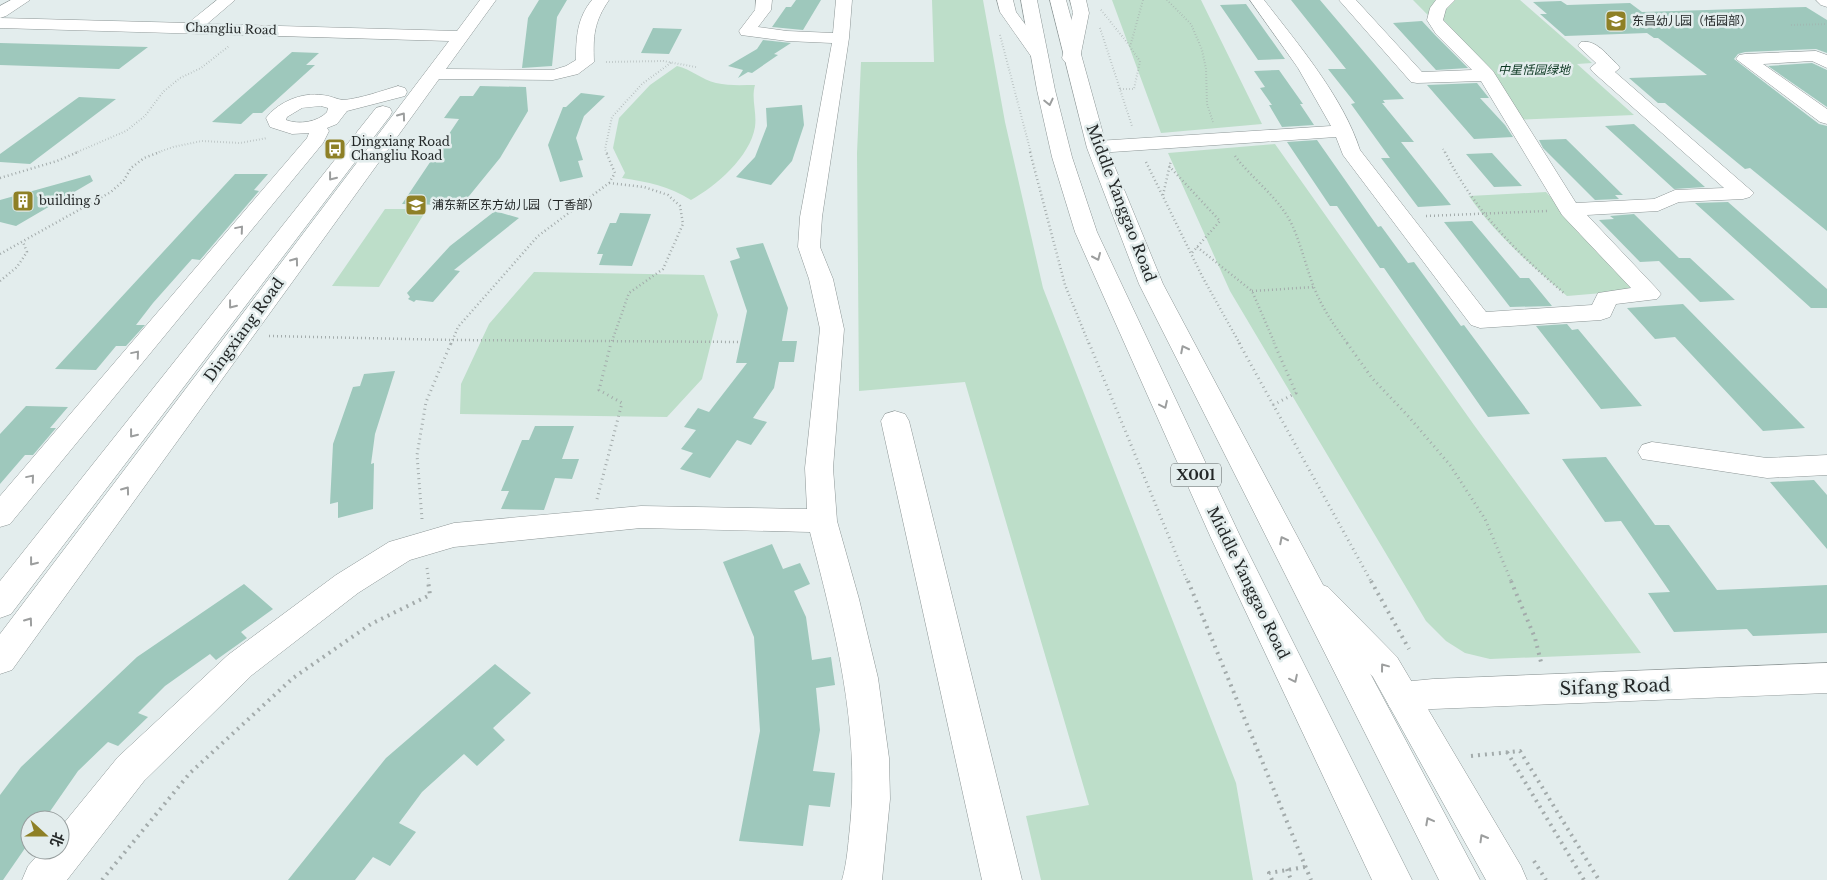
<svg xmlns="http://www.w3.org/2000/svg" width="1827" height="880" font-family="'Libre Baskerville','Noto Sans SC',serif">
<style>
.green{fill:#bddec9}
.building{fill:#9ec8bc}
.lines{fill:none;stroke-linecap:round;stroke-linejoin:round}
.minor-casing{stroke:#8d9696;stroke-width:1}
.major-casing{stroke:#8d9696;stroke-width:1}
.highway-casing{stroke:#8d9696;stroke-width:1}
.path-far3{stroke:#a3abab;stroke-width:2;stroke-dasharray:0.5 2.5;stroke-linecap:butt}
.path-far2{stroke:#a3abab;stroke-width:2.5;stroke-dasharray:1 3;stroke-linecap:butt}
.path-far1{stroke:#a3abab;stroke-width:3;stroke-dasharray:1 4;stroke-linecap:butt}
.path{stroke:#a3abab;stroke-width:4;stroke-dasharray:2 5;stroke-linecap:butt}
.minor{fill:#fff;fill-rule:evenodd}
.major{fill:#fff;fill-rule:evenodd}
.highway{fill:#fff;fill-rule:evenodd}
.oneway{stroke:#9c9e9e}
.labels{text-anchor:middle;stroke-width:5;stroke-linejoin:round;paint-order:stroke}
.far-poi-label{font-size:12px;fill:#242828;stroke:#e3eded;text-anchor:start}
.far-street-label{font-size:12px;fill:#242828;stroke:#e3eded}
.far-park-label{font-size:12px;font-style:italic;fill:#0b3721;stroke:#e3eded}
.shield{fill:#e3eded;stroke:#5d6363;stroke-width:1}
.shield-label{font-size:14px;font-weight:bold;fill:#242828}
.street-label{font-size:15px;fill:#242828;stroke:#e3eded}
.near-street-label{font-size:18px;fill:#242828;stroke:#e3eded}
</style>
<rect width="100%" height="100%" fill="#e3eded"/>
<path class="green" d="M932 0H983L1005 122 1043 288 1236 783 1253 880H1041L1026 816 1089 805 965 382 859 391 857 153 861 62H934Z
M1112 0H1201L1262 124 1161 133Z
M1413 0H1520L1592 63 1577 64 1634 115 1514 120 1487 75Z
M677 66C691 69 702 80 716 83 729 86 742 85 755 85 751 99 757 112 755 127 750 157 716 186 691 200 669 186 648 182 622 178L625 173 613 148 619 118 650 85Z
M1275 144 1474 425 1641 653 1490 659 1465 653 1446 641 1426 621 1230 291 1168 153Z
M1546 192 1638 290 1567 296C1532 266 1495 234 1469 196Z
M385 209H427L379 287 332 286Z
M534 272 704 275 718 315 702 379 667 417 460 414 461 384 489 324Z"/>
<path class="building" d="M539 0H567L557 17 552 66 522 68 528 18Z
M796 0H821L803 30 772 27 786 7H791Z
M1291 0H1320L1404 99 1383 100 1385 103H1382L1414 142H1401L1451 205 1418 207 1381 158H1390L1351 104 1355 103 1328 69H1346Z
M1561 1 1567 5 1630 3 1642 12 1806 7 1827 20V53L1816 49 1745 52 1738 54 1734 59 1819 124 1827 126V231L1750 168 1745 169 1665 103H1658L1629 78 1707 75 1658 38H1654L1647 33 1565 36 1540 14H1547L1533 2Z
M1246 4 1285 59 1258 60 1220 5Z
M1422 21 1435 35 1468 68 1436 70 1393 23Z
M653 28 682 29 669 54 641 53Z
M763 40 791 43 774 54 778 55 752 73 748 72 738 78 743 70 728 66 757 49Z
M0 43 148 47 119 69 0 65Z
M292 52 319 53 306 65H315L262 113H253L241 124 212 122Z
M1812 63 1827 70V107L1768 66Z
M1279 70 1303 104H1300L1314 125 1282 127 1269 105H1272L1260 88 1265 87 1254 71Z
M1477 83 1489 98H1480L1505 125 1513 137 1474 139 1427 85Z
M480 86 526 87 528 111 500 158 465 201 448 205 402 204 459 119 444 118 460 96H473Z
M581 93 605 96 584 116 576 138 583 160 578 161 583 177 560 182 548 145 563 107H566Z
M79 97 116 99 30 164 0 162V154Z
M802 105 804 125 792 161 771 185 736 177 755 157 767 126 766 108Z
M1634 124 1705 187 1674 189 1605 126Z
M1566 139 1623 195H1615L1619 199 1595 200 1543 148 1539 140Z
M1317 140 1378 227 1381 226 1408 263 1414 262 1461 326 1464 325 1530 414 1488 417 1384 268H1380L1337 206H1330L1287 142Z
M1492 153 1522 186 1494 187 1466 154Z
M235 174H268L254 190 259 191 200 260 192 259 153 303 136 325H145L126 346H116L96 370 55 369Z
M90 175 93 181 16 226 0 222V200Z
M1728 202 1827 289V308H1811L1695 203Z
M495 211 519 218 454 270 460 271 433 302 416 300 414 302 408 299 410 297 407 293 450 246Z
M620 213 651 214 632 266 599 265 603 254H597L610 223H616Z
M1634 214 1679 258H1690L1735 300 1700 302 1659 261 1640 262 1599 220 1614 219 1610 216Z
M1472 221 1520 278H1529L1552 306 1510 307 1444 222Z
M763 243 788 308 782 341H797L794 362H779L774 388 753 418 767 422 751 445 737 440 710 478 680 469 693 453 681 449 696 430 684 427 698 408 709 412 747 363H736L747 311 730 261 740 258 736 248Z
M1683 304 1805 428 1763 431 1675 337 1655 339 1627 308Z
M1567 324 1572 330 1578 329 1642 406 1601 409 1536 326Z
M395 371 375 434 371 464 374 463 373 509 338 518V502L330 504 333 444 353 387 360 386 364 374Z
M26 406 68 407 50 428H56L33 455H25L0 484V434Z
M535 426H574L562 459H579L572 479 555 478 544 510 501 509 509 491H501L522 440H529Z
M1606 457 1655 525H1669L1717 590 1827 585V633L1753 636 1747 629 1674 632 1648 593 1670 592 1621 521 1605 522 1562 459Z
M1814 480 1827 495V549L1770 482Z
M772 544 783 569 800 563 810 584 794 591 806 617 812 660 831 657 835 685 816 688 820 730 813 771 835 773 830 807 809 805 803 846 739 841 760 731 754 637 723 562Z
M244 584 273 609 241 632 247 638 216 660 210 654 165 686 138 713 148 717 118 746 108 742 78 771 44 820H30V841L3 880H0V795L21 767 137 657Z
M495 664 531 693 493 728 505 740 477 766 464 754 422 792 399 823 416 832 390 866 373 857 355 880H288L386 758Z"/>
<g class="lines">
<g class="minor-casing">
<path id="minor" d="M11 0H30L6 16 0 18V6Z
M217 0H235L207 24 457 31 480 0H496L446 69 553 70 566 66 576 60C576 38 577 18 592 0H609C594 22 593 35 594 62L578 74 553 80 439 79 12 670 0 674V634L449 41 0 28V18L188 23Z
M756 0H772L771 10 758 27 787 31 833 33 836 0H852L849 38 822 217 820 247 833 279 844 329 833 468 837 521 859 599 878 678 889 758 890 799 882 880H842C847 863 848 845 850 827 860 726 835 629 810 532L641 528 454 547 410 560 358 593 252 675 144 781 67 880H22L28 866 42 850H60V828L118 757 228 655 336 575 389 542 454 523 641 506 807 509 805 468 820 329 809 279 798 247 800 217 832 43 787 41 741 35 739 31 755 10Z
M1250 0H1264C1298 44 1343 97 1360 150L1486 312 1592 305 1598 293 1631 288 1562 215 1481 81 1417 83 1411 82 1339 0H1356L1422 72 1472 70 1436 34 1427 20 1430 8 1436 0H1455L1446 9 1443 20 1493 71 1576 203 1654 199 1675 190 1724 188 1593 72 1590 68 1596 63 1578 46 1581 42C1596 39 1607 55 1617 64L1620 68 1615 72 1754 193 1750 197 1743 199 1679 202 1658 211 1587 215 1657 289 1661 294 1657 299 1616 304 1610 317 1601 320 1480 328 1471 325 1343 155 1336 137 1097 153 1090 151 1087 147 1090 143 1097 141 1331 126 1298 68Z
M1816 0H1827V7L1821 5Z
M1816 51 1827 55V68L1812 61 1763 64 1827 109V124L1820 122 1736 59 1739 55 1745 54Z
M398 86 405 88 407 92 405 96 347 111 337 124 327 128 329 131 323 143 10 524 0 527V496L307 138 309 133 292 134 270 127 266 118C278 102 302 92 322 95 329 95 338 100 344 100 362 98 381 91 398 86ZM321 106 328 108 327 112C318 122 299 125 286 120L287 117 302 108Z
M383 106 390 108 392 112 390 116 11 614 0 618V581L376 108Z
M895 411 905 414 909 421 1022 880H982L881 421 885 414Z
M1652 442 1767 458 1827 455V475L1767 478 1642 459 1638 452 1642 445Z
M1827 663V693L1433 709 1402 712 1390 708 1385 697 1390 686 1402 682 1433 679Z"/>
</g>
<g class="major-casing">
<path id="major" d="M997 0H1013L1016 12 1048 55 1045 59 1039 60 1033 59 1000 12Z
M1070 0H1086L1089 13 1080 58 1077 62 1071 63 1065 62 1062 58 1073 13Z
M1317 583 1328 587 1397 657 1521 866 1527 880H1486L1373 677 1306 605 1301 596 1306 587Z"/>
</g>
<g class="highway-casing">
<path id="highway" d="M1021 0H1037L1055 90 1072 157 1097 232 1241 538 1412 880H1372L1211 538 1075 232 1052 157 1037 90Z
M1050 0H1066L1107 148 1163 284 1480 880H1439L1139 284 1087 148Z"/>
</g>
<path class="path-far3" d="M1167 0 1191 24 1202 50 1206 69 1207 104 1213 122
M1101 10 1130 46
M1791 25 1827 24
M1100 28 1132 126
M1000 35 1031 153
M606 62 663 61 696 67
M1120 89H1134L1140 61 1130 47 1143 0
M1443 149 1445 153
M75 153 126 131 145 116 163 92 180 78 201 68 229 46
M156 153 173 147 202 141 240 143 267 138
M607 153 605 149 612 117 642 84 672 62"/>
<path class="path-far2" d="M1030 152 1065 285 1089 344
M1445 152C1473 209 1517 253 1565 294
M1235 156C1253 180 1281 199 1293 227 1301 245 1306 266 1313 285 1321 306 1334 326 1348 344
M1146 162 1203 278 1240 344
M1169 166 1220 221 1191 254
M0 178 57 161 78 152
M609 183 644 187 668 195 680 206 683 224 663 269 629 293 611 344
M1163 195 1171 160
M1426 216 1547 211
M1197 247 1252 291 1275 344
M0 254 111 192 124 180 131 168 144 158 160 152
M0 281 17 267 27 252 23 242
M1252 291 1314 287
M269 336 453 340 740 342
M451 344 458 327 538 236 609 183 615 173 606 152"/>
<path class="path-far1" d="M1089 343 1188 583
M1239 343 1372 583
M1347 343 1372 378 1409 417 1450 465 1485 519 1512 583
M1273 405 1296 393 1274 343
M597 499 622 403 599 390 611 343
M422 519 417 455 426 402 451 343
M427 568 429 583"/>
<path class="path" d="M1188 581 1311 880
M1371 581 1409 649
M1511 581 1535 638 1541 662
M1507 752 1584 880
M1471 756 1520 751 1599 880
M1534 861 1546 880
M1287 869 1291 880
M102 880 190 773 293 678 371 624 430 595 428 581
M1272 880 1269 873 1305 867"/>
<use href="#minor" class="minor"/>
<use href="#major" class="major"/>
<use href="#highway" class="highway"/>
</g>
<defs><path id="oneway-chevron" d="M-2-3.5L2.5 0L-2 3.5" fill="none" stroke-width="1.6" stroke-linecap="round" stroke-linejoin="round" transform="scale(1.25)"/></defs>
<g class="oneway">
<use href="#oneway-chevron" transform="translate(1049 102) rotate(77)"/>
<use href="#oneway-chevron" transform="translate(402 116) rotate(-54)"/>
<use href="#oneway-chevron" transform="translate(332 177) rotate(128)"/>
<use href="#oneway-chevron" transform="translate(240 229) rotate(-50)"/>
<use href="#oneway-chevron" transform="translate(1097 257) rotate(66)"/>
<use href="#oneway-chevron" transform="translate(295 261) rotate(-54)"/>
<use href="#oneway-chevron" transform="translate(232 305) rotate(128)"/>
<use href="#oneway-chevron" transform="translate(1184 349) rotate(-117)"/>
<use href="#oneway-chevron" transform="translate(136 354) rotate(-50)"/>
<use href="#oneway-chevron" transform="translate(1164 405) rotate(65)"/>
<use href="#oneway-chevron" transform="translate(133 434) rotate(128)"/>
<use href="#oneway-chevron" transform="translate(31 478) rotate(-50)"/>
<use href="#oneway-chevron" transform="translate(126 490) rotate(-54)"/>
<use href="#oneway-chevron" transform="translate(1283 540) rotate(-117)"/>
<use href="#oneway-chevron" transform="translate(33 562) rotate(128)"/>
<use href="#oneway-chevron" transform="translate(29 621) rotate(-54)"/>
<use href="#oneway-chevron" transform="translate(1384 667) rotate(-127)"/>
<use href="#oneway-chevron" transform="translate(1294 679) rotate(64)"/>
<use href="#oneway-chevron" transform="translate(1429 821) rotate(-118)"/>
<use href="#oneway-chevron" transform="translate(1483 838) rotate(-120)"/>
</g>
<defs>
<g id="school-square" transform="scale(1.125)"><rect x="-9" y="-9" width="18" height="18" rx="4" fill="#8e8026" stroke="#e3eded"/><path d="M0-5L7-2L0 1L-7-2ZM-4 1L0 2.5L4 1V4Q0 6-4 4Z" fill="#fff"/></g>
<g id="bus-square" transform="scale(1.125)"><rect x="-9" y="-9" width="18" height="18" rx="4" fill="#8e8026" stroke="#e3eded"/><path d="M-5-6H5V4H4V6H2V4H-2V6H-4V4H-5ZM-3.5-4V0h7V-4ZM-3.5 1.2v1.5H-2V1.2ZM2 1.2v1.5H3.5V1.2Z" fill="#fff"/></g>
<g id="building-square" transform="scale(1.125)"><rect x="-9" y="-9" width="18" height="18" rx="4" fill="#8e8026" stroke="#e3eded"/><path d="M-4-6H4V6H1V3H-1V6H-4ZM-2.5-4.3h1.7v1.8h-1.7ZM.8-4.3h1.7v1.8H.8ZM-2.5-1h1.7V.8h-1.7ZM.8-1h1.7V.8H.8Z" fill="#fff"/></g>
</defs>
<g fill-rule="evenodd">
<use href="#school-square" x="1616" y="21"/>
<use href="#bus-square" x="335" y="149"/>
<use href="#building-square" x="23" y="201"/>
<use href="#school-square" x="416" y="205"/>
</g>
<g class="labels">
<g class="far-poi-label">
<text x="1632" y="25">东昌幼儿园（恬园部）</text>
<text x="351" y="146">Dingxiang Road<tspan x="351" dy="14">Changliu Road</tspan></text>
<text x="39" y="205">building 5</text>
<text x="432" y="209">浦东新区东方幼儿园（丁香部）</text>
</g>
<g class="far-street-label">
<text transform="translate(231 29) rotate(2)" y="4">Changliu Road</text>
</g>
<g class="far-park-label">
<text x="1534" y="74">中星恬园绿地</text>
</g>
<rect class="shield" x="1171" y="463.5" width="50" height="23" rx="4"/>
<g class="shield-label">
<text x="1196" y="480">X001</text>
</g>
<g class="street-label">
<text transform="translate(1121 203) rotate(69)" y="5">Middle Yanggao Road</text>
<text transform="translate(244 330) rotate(-54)" y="5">Dingxiang Road</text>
<text transform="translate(1248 583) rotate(64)" y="5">Middle Yanggao Road</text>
</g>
<g class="near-street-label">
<text transform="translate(1615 687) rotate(-2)" y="6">Sifang Road</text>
</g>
</g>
<g transform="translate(45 835) rotate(111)"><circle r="24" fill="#e3eded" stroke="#979e9e"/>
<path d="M0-4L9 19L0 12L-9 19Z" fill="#8e8026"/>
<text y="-8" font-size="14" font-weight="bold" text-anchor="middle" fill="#242828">北</text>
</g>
</svg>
